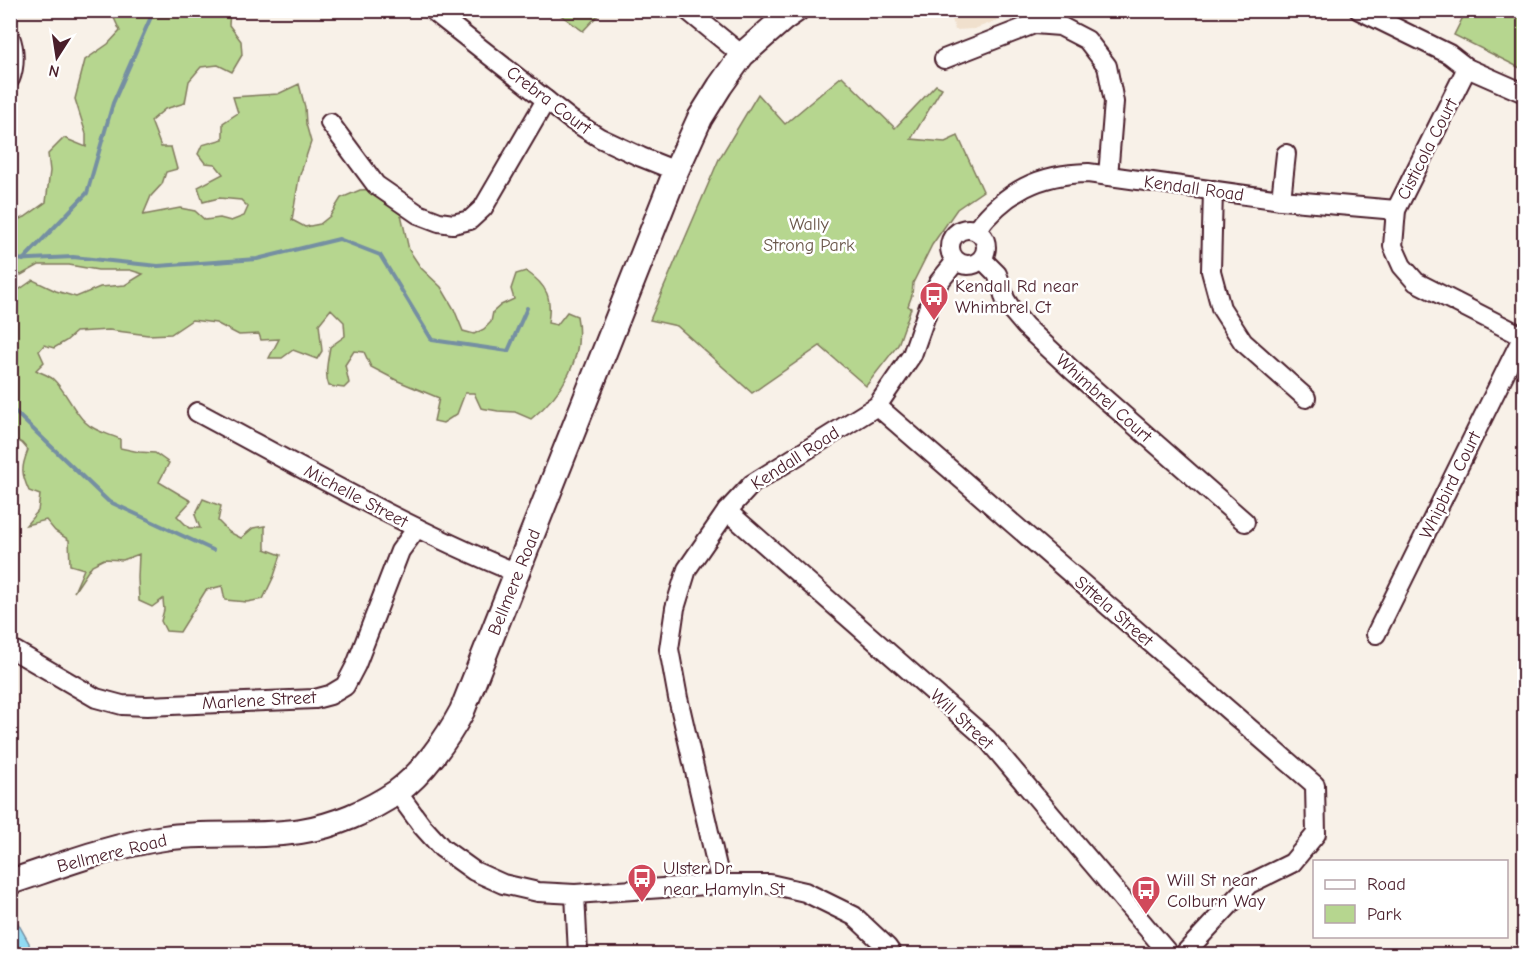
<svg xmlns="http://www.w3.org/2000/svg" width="1535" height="965" viewBox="0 0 1535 965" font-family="'Comic Neue',sans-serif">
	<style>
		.built { fill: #f0e0cd }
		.green { fill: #b6d68f; stroke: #807a5d; stroke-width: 1.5 }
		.water { fill: #91daf2; stroke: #758fa2; stroke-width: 1.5 }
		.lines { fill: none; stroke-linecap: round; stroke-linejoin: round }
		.stream { stroke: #758fa2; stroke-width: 4 }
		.minor-casing { stroke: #4a1f2b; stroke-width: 22 }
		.major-casing { stroke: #4a1f2b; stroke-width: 28 }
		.minor { stroke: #fff; stroke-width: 18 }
		.major { stroke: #fff; stroke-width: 24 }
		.labels { text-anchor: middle; stroke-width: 5; stroke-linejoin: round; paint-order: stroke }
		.street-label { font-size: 18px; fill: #4a1f2b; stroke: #fff }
		.park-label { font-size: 18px; fill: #6a5649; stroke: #fff }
		.poi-label { font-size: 18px; fill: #4a1f2b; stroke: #fff; text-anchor: start }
	</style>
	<rect width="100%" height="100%" fill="#f8f1e8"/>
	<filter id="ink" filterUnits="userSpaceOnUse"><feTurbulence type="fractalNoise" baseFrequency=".0167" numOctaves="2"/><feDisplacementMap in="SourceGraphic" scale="12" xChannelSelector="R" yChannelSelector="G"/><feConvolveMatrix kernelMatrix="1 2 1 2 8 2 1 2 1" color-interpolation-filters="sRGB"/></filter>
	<g filter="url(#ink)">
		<!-- built -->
		<path class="built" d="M950,11V10L1023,11L974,29L955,30Z"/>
		<!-- green -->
		<g class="green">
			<path d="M117,11H230L229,25L241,41L242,55L232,72L218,65L201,67L189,81L185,103L165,109L151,121L161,147H171L177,169L166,172L162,184L151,196L143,215L180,208L195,211L205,220L220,218L231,221L244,216L248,207L241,200L219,198L203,202L198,187L223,174L215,164L205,163L198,154L202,145L223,139V123L238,113L233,97L278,94L299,84L305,107L306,124L311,142L299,178L292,220L305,227L320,224L330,216L341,198L360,190L377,189L389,199L401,214L409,250L421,268L441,287L454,309L463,331L474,334L484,329L491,322L493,312L501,305L514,299L511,289L516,274L526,271C548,286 552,298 548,323L557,325L567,312L577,316C585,358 563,393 531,419L515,412L498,411L481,408L474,393H465L457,414L443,423L434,421L439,398L398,381L371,367L364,352L354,351L345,365L349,383L344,388L329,386C324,374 328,360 330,347L345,336L344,322L331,309L319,324L322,351L317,359L293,350L282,358H269L279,339L261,340L259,334L239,335L216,323L192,320L171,334L148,335L109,330L76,332L66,341L54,348L44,345L39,351L44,362L36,370C41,373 48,375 53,379C66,391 72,409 85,422C94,431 108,434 120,439V448L139,452L155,453L169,463L159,482L191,501L177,516L189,528H200L195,515L203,499L221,506L218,521L229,532L241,538L253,528L265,526V549L281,555L274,576L263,599L247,602L225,600L222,586L206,590L180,632L166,631L161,621L164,610L163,599L152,607L139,601L138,578L139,554L123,560L104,559L92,565L74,592L84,569L70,565L69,540L55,531L46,520L26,525L38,511L40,495L29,491C21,473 21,468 28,450L22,443L11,437L10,289H20L33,280L56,291L76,297L100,287L125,285L143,274L130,270H98L69,265H39L21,275L11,268V222L25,217L46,202L50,171L48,154L64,138L86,147V134L75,99L85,60L108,44L120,31L114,18Z"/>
			<path d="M555,11H597L599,14L583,31Z"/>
			<path d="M1466,11H1524V70L1454,35Z"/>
			<path d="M842,76L895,128L936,85L942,88L911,139L945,142L958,136L983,191L957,209L932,245L913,283L912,295L908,306L911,308L898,345L866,386L820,346L752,393L677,326L650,320L719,159L758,94L785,124Z"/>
		</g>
		<!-- water -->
		<path class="water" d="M10,909L29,943L30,954H11Z"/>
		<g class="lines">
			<!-- stream -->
			<g class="stream">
				<path d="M10,260L73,257L158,266L257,259L339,239L380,255L432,340L508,351L527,308"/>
				<path d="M23,260L87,193L113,103L154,10"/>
				<path d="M10,407L108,501L213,550"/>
			</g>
			<!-- minor casing -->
			<g class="minor-casing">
				<g id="minor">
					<path d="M432,10L570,119L600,138L641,157L676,171"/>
					<path d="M687,10L742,55"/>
					<path d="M1359,10L1449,54L1467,68L1524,93"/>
					<path d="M10,37C15,49 15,67 10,79"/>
					<path d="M944,59L1034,24L1060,26L1087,40L1107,66L1114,102L1108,176"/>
					<path d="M1467,68L1396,210L1393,246L1402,266L1416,282L1524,337"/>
					<path d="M330,123L376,185L418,214L439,222L453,224L470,220L483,208L546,100"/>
					<path d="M1213,190L1211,271L1221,308L1243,342L1306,398"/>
					<path d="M1281,200L1286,154"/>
					<circle cx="968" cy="247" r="18"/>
					<path d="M976,230C1006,191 1039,174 1088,173L1281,200L1396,210"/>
					<path d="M982,259L997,274L1000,282L1005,299L1014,313L1025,326L1072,370L1245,522"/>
					<path d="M877,406L1315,785L1316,834L1292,863L1249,884L1184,954"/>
					<path d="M197,412C302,468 407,528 517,573"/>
					<path d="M727,511L987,739L1169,954"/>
					<path d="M1376,634L1523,336"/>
					<path d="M10,648L96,698L122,705L147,706L315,699L330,695L345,686L356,665L400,551L417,528"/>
					<path d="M397,792L422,826L442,848L474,871L503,884L538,892L575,894L721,884H770L805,892L854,916L887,947L892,954"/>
					<path d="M721,884L678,698L669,649L675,608L687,569L727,511L752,484L877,406L912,355L934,292L939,282L956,261"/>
					<path d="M575,894L578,954"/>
				</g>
			</g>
			<!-- major casing -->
			<g class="major-casing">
				<path id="major" d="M10,882C59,866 113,845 164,838C209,831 255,838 301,831C334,826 369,811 397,792C423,773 447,739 462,711L676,171L700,118L720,86L742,55L783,19L796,10"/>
			</g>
			<!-- minor -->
			<use href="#minor" class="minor"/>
			<!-- major -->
			<use href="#major" class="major"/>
		</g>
	</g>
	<!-- icons -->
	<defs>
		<g id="bus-pin" transform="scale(1.5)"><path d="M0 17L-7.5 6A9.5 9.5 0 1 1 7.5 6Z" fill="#d1495b" stroke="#fff"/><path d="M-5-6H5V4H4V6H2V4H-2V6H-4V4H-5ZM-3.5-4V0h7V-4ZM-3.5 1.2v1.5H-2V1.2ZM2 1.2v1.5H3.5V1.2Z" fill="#fff"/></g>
	</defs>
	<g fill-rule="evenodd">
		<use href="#bus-pin" x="934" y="296"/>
		<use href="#bus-pin" x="642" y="878"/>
		<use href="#bus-pin" x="1146" y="890"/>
	</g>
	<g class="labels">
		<!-- street labels -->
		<g class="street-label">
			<text transform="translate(549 100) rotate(37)" y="6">Crebra Court</text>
			<text transform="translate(1427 149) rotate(-63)" y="6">Cisticola Court</text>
			<text transform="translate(1194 188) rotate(8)" y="6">Kendall Road</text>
			<text transform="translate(1104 398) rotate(42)" y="6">Whimbrel Court</text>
			<text transform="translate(795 458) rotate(-33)" y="6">Kendall Road</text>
			<text transform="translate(1450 485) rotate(-64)" y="6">Whipbird Court</text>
			<text transform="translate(356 496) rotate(28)" y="6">Michelle Street</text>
			<text transform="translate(514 582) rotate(-68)" y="6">Bellmere Road</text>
			<text transform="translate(1114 611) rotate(41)" y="6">Sittela Street</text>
			<text transform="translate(259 700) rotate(-3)" y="6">Marlene Street</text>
			<text transform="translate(962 719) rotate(43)" y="6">Will Street</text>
			<text transform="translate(112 853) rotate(-14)" y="6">Bellmere Road</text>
		</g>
		<!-- park labels -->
		<g class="park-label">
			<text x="809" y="230">Wally<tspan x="809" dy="21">Strong Park</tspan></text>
		</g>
		<!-- poi labels -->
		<g class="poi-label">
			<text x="955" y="292">Kendall Rd near<tspan x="955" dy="21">Whimbrel Ct</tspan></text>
			<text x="663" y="874">Ulster Dr<tspan x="663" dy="21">near Hamyln St</tspan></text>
			<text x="1167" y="886">Will St near<tspan x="1167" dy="21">Colburn Way</tspan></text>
		</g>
	</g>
	<!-- margin -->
	<rect width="1535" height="965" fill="none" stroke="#fff" stroke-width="36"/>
	<rect x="18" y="18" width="1499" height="929" fill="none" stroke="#4a1f2b" stroke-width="2" filter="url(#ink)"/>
	<!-- legend -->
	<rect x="1313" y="860" width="195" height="78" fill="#ffffff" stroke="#b7a5aa" stroke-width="1.5"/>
	<rect x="1325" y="880" width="30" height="9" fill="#ffffff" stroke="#b7a5aa" stroke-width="1.5"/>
	<text x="1367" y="890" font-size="18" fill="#4a1f2b">Road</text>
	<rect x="1325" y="905" width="30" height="18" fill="#b6d68f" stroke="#b7a5aa" stroke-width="1.5"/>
	<text x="1367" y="920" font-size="18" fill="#4a1f2b">Park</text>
	<!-- north arrow -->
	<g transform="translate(57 57) rotate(192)" stroke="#ffffff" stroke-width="4.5" paint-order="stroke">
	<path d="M0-4.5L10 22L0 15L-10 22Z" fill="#4a1f2b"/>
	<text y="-9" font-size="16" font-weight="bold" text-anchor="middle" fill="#4a1f2b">N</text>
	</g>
</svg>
